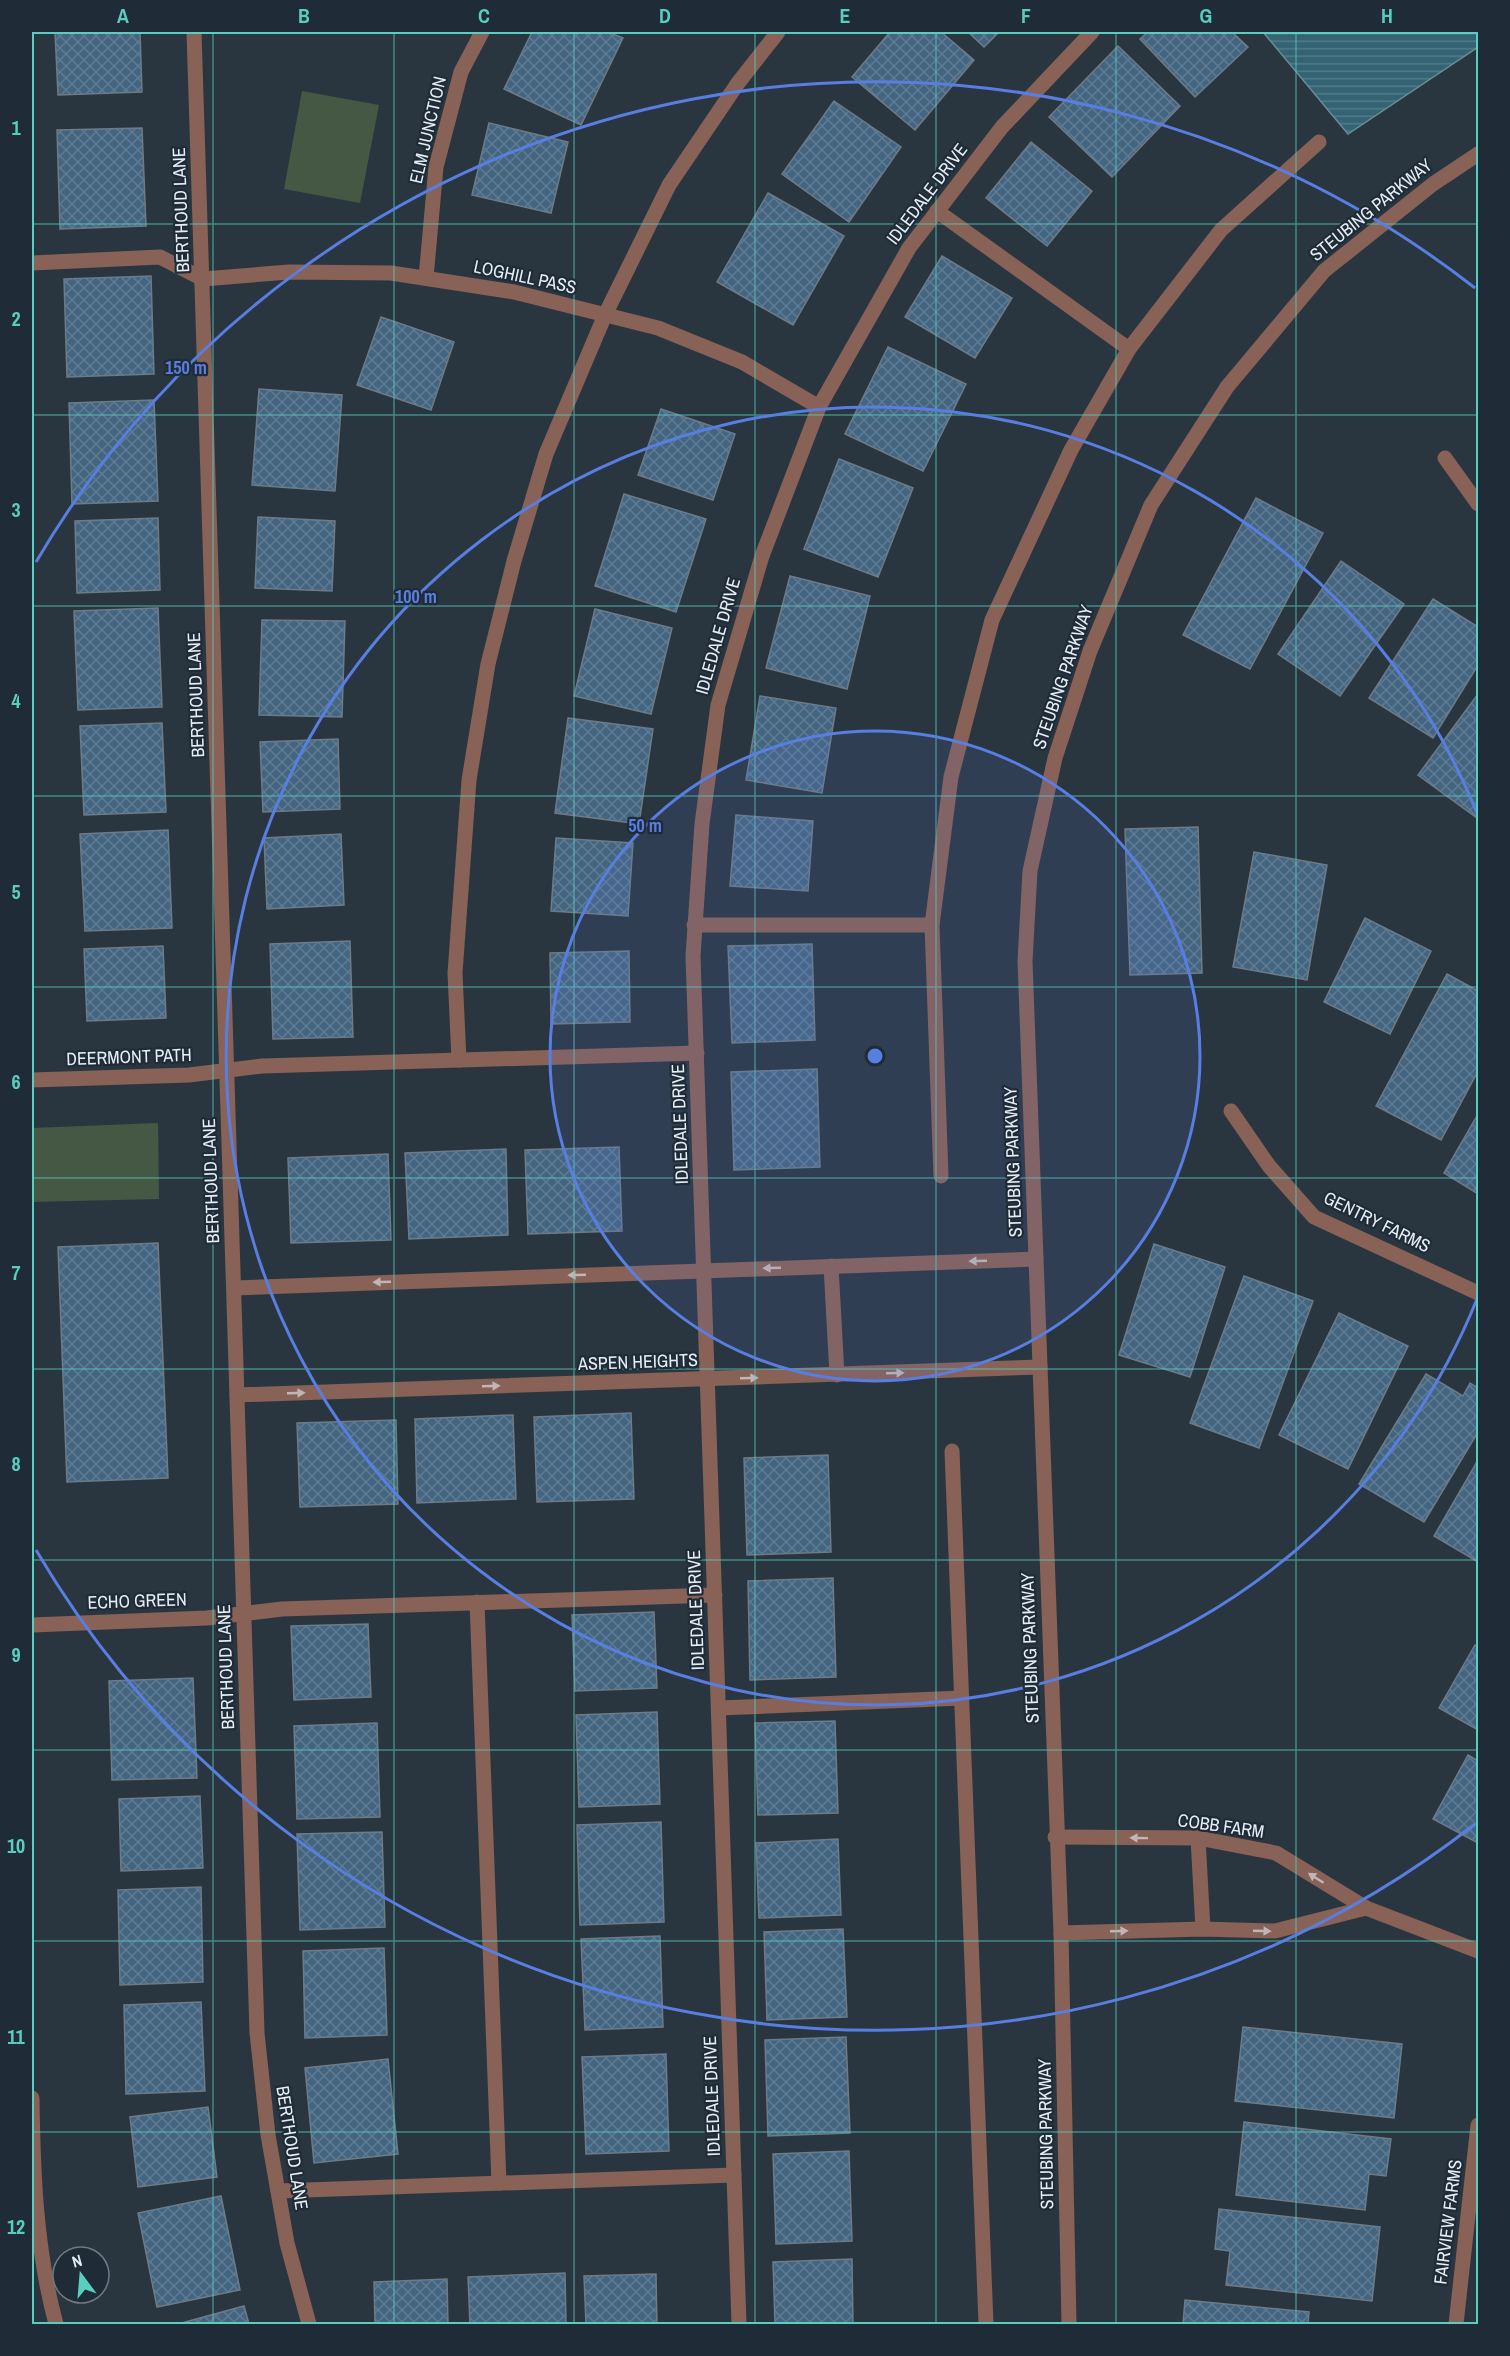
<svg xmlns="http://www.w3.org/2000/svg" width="1510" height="2356" viewBox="0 0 1510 2356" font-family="'Archivo Narrow',sans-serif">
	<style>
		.grass { fill: #445844 }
		.water { fill: url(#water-rules); stroke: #698d9a; stroke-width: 1.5 }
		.building { fill: url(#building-cross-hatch); stroke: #6c7b87; stroke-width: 1.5 }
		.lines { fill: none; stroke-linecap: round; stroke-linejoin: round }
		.minor { stroke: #886157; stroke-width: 15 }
		.oneway { fill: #c0b6b6 }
		.grid { fill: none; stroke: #59cebe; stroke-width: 1.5; stroke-opacity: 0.55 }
		.ring { fill: none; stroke: #597ee1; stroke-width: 3 }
		.labels { text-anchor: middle; stroke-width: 4.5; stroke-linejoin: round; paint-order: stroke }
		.street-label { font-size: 18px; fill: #e6eef5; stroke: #1f2b36 }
		.centre { fill: #597ee1; stroke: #1f2b36; stroke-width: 3 }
		.ring-label { font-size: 18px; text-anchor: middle; font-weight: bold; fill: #597ee1; stroke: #1f2b36; stroke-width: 4.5; stroke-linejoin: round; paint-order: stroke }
		.neatline { fill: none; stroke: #59cebe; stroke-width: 2 }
		.grid-label { font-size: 20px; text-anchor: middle; font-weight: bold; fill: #59cebe }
	</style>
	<defs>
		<pattern id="water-rules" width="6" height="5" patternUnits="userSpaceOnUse" patternTransform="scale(1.5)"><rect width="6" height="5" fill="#346473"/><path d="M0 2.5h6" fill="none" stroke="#517a88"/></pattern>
		<pattern id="building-cross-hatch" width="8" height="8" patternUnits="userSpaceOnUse" patternTransform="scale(1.5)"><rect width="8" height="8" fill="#446580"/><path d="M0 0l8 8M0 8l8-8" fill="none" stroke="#5f7b93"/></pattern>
	</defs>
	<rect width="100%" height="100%" fill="#293640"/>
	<!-- grass -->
	<g class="grass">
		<path d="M302,91L379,105L360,203L284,189Z"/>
		<path d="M158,1123L159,1199L32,1202V1128Z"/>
	</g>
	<!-- water -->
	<path class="water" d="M1263,32H1478V47L1348,134Z"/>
	<!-- building -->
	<g class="building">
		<path d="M55,32H140L142,92L58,95Z"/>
		<path d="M532,32H608L623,38L581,125L504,89Z"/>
		<path d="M890,32H941L974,60L915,130L852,77Z"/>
		<path d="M968,32H999L984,47Z"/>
		<path d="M1148,32H1232L1248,47L1195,97L1140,39Z"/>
		<path d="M1118,46L1180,106L1112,177L1049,117Z"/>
		<path d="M834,101L901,147L849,222L782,174Z"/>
		<path d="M489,123L568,142L551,213L472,195Z"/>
		<path d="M142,128L146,226L60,229L57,130Z"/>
		<path d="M1031,142L1092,191L1047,246L986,198Z"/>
		<path d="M768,193L844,236L793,325L717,282Z"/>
		<path d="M942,256L1012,298L975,358L905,317Z"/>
		<path d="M151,276L154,374L67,377L64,279Z"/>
		<path d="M381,317L454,342L431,410L357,385Z"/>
		<path d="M888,347L966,384L923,471L845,434Z"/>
		<path d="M259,389L342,395L335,491L252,485Z"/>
		<path d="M154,400L158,501L72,504L69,403Z"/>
		<path d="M661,409L735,434L713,500L638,475Z"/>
		<path d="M839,459L913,488L878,577L804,549Z"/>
		<path d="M624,494L706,519L676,612L595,586Z"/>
		<path d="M1256,498L1323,533L1250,669L1183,635Z"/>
		<path d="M258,517L335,521L332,591L255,588Z"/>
		<path d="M158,518L160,590L77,593L75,521Z"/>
		<path d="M1341,561L1404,604L1340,696L1278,654Z"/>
		<path d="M790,576L870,596L847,689L766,668Z"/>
		<path d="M1433,599L1478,627V665L1433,738L1369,698Z"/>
		<path d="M158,608L162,707L78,710L74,611Z"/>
		<path d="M595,609L672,628L651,714L574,696Z"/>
		<path d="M262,620L345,621L342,717L259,715Z"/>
		<path d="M1478,694V817L1477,818L1418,775Z"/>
		<path d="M760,696L836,708L822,793L746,780Z"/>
		<path d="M568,718L653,729L639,824L555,813Z"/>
		<path d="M162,723L166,812L84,815L80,726Z"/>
		<path d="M338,739L340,809L263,812L260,742Z"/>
		<path d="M736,815L813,821L808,891L730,886Z"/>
		<path d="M1198,827L1202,973L1130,975L1125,829Z"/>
		<path d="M168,830L172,928L85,931L80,834Z"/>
		<path d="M341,834L344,905L267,909L264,838Z"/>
		<path d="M556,838L633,843L628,916L551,911Z"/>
		<path d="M1254,852L1327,865L1307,980L1233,967Z"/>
		<path d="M1365,918L1431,951L1390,1034L1324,1002Z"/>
		<path d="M350,941L353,1037L273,1039L270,944Z"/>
		<path d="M812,944L815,1040L732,1043L728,946Z"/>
		<path d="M163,946L166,1018L87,1021L84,949Z"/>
		<path d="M629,951L630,1022L551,1024L550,953Z"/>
		<path d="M1447,974L1478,991V1071L1441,1140L1376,1106Z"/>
		<path d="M817,1069L820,1167L734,1170L731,1072Z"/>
		<path d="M1478,1114V1194L1444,1173Z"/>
		<path d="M619,1147L622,1231L528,1234L525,1150Z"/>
		<path d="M506,1149L508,1235L409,1239L405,1153Z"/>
		<path d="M388,1154L391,1240L291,1243L288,1158Z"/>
		<path d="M158,1243L168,1478L67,1482L58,1247Z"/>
		<path d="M1154,1244L1225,1267L1190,1377L1119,1355Z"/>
		<path d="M1244,1276L1313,1301L1259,1448L1190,1423Z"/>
		<path d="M1339,1313L1408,1346L1348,1469L1279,1435Z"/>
		<path d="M1426,1374L1463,1396L1470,1383L1478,1388V1432L1424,1522L1359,1484Z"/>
		<path d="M631,1413L634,1499L537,1502L534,1417Z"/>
		<path d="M513,1415L516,1499L417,1503L415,1419Z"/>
		<path d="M396,1420L398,1504L300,1507L297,1423Z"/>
		<path d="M828,1455L831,1552L747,1555L744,1458Z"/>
		<path d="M1478,1460V1562L1434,1536Z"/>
		<path d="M833,1578L836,1677L750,1680L748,1581Z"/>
		<path d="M654,1612L657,1688L575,1691L572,1615Z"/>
		<path d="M368,1624L371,1697L294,1700L291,1626Z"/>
		<path d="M1475,1645L1478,1647V1730L1439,1708Z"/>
		<path d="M193,1678L197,1778L112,1780L109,1681Z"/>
		<path d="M657,1712L660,1804L579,1807L576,1715Z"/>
		<path d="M835,1721L838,1813L758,1815L755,1723Z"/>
		<path d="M377,1723L380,1817L297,1819L294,1726Z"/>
		<path d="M1468,1755L1478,1761V1843L1433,1819Z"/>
		<path d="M200,1796L203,1868L121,1871L119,1799Z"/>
		<path d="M661,1822L664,1922L580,1925L577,1825Z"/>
		<path d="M382,1832L385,1927L300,1930L297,1834Z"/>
		<path d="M838,1839L841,1915L759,1918L756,1843Z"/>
		<path d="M201,1887L203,1982L120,1985L118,1890Z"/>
		<path d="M843,1929L847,2017L767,2020L764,1932Z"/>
		<path d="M660,1936L663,2027L585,2030L581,1939Z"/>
		<path d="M384,1948L387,2035L305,2038L303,1951Z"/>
		<path d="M201,2002L205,2091L126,2094L124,2005Z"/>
		<path d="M1243,2027L1402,2044L1394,2118L1235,2101Z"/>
		<path d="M846,2037L850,2133L768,2136L765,2040Z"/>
		<path d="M666,2054L669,2151L586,2154L582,2057Z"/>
		<path d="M388,2059L398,2154L314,2163L305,2068Z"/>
		<path d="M208,2107L217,2177L138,2187L130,2117Z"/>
		<path d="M1244,2122L1391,2139L1386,2176L1369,2174L1365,2210L1236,2195Z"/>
		<path d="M849,2151L852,2241L776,2244L773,2154Z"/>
		<path d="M221,2196L240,2290L157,2307L138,2213Z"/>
		<path d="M1219,2209L1380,2227L1372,2301L1226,2285L1230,2251L1215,2249Z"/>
		<path d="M852,2259L853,2324H775L773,2262Z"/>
		<path d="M565,2273L566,2324H470L468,2277Z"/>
		<path d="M656,2274L657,2324H586L584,2276Z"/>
		<path d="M447,2279L448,2324H375L374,2282Z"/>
		<path d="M1185,2300L1309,2312L1308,2324H1183Z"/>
		<path d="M244,2306L249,2324H178Z"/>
	</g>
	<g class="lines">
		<!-- minor -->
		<g class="minor">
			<path d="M194,32L257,2033L268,2135L287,2243L309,2324"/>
			<path d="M937,211L1129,349"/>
			<path d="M32,263L160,257L203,279L289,272L391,273L514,292L658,328L742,362L819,407"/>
			<path d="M426,278L436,167L461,72L482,32"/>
			<path d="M1445,458L1478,504"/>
			<path d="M694,925H932"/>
			<path d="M459,1060L455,973L469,780L488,664L514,561L546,454L605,315L669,185L738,83L778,32"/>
			<path d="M32,1080L189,1075L262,1066L697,1053"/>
			<path d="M1231,1111L1269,1166L1314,1217L1478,1293"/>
			<path d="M941,1176L932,925L951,777L992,620L1071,450L1129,349L1221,230L1319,142"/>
			<path d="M831,1266L837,1375"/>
			<path d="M234,1288L1036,1259"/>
			<path d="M237,1395L1040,1367"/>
			<path d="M952,1451L986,2324"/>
			<path d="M477,1602L499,2183"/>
			<path d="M32,1625L207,1618L282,1609L715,1595"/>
			<path d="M719,1708L962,1698"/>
			<path d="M1055,1837L1198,1838L1276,1853L1366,1908L1478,1951"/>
			<path d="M1198,1838L1203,1929"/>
			<path d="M1061,1933L1203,1929L1275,1931L1366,1908"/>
			<path d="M32,2098C33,2175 36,2250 56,2324"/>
			<path d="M278,2191L734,2175"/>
			<path d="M739,2324L693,956L702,824L718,705L762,556L819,407L909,248L1002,127L1092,32"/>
			<path d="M1069,2324L1061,1933L1025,961L1030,871L1055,758L1090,651L1151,505L1227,387L1324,271L1433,184L1478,154"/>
			<path d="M1456,2324L1478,2125"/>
		</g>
	</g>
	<!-- one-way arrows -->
	<defs><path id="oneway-solid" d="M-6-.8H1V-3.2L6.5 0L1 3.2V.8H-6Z" transform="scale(1.5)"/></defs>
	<g class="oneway">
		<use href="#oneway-solid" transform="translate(978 1261) rotate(178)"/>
		<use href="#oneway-solid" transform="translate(772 1268) rotate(178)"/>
		<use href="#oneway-solid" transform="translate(577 1275) rotate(178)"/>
		<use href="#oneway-solid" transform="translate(382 1282) rotate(178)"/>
		<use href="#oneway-solid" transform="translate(895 1373) rotate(-2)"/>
		<use href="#oneway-solid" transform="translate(749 1378) rotate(-2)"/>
		<use href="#oneway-solid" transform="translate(491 1386) rotate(-2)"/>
		<use href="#oneway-solid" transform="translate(296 1393) rotate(-2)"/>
		<use href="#oneway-solid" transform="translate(1139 1838) rotate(-179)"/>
		<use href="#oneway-solid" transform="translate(1316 1878) rotate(-148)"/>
		<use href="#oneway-solid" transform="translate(1119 1931) rotate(-2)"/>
		<use href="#oneway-solid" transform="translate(1262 1931) rotate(2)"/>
	</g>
	<!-- grid -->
	<path class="grid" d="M213,32V2324M394,32V2324M574,32V2324M755,32V2324M936,32V2324M1116,32V2324M1296,32V2324M32,224H1478M32,415H1478M32,606H1478M32,796H1478M32,987H1478M32,1178H1478M32,1369H1478M32,1560H1478M32,1750H1478M32,1941H1478M32,2132H1478"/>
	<!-- distance rings -->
	<circle cx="875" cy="1056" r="325" fill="#597ee1" fill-opacity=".12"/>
	<g class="ring">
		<circle cx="875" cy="1056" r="325"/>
		<path d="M1477 1299A649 649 0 1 1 1477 813"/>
		<path d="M1475 1824A974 974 0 0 1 36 1550M36 562A974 974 0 0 1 1475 288"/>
	</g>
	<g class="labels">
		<!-- street labels -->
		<g class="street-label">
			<text transform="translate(428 130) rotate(-77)" y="6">ELM JUNCTION</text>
			<text transform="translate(927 194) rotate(-53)" y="6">IDLEDALE DRIVE</text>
			<text transform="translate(181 210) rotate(-92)" y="6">BERTHOUD LANE</text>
			<text transform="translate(1371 210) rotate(-39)" y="6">STEUBING PARKWAY</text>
			<text transform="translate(525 277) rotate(12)" y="6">LOGHILL PASS</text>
			<text transform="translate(718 636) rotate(-74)" y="6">IDLEDALE DRIVE</text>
			<text transform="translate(1063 677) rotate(-71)" y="6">STEUBING PARKWAY</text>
			<text transform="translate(196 695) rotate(-92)" y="6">BERTHOUD LANE</text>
			<text transform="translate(129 1057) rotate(-2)" y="6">DEERMONT PATH</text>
			<text transform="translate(680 1124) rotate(-92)" y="6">IDLEDALE DRIVE</text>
			<text transform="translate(1013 1162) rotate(-92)" y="6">STEUBING PARKWAY</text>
			<text transform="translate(211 1181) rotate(-92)" y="6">BERTHOUD LANE</text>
			<text transform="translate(1377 1222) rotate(26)" y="6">GENTRY FARMS</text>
			<text transform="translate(638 1362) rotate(-2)" y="6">ASPEN HEIGHTS</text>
			<text transform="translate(137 1601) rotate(-2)" y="6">ECHO GREEN</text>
			<text transform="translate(696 1610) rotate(-92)" y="6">IDLEDALE DRIVE</text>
			<text transform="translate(1030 1648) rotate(-92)" y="6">STEUBING PARKWAY</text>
			<text transform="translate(226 1667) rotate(-92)" y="6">BERTHOUD LANE</text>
			<text transform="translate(1221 1826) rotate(8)" y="6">COBB FARM</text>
			<text transform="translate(712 2096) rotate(-92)" y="6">IDLEDALE DRIVE</text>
			<text transform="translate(1046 2134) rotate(-91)" y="6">STEUBING PARKWAY</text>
			<text transform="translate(292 2148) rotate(81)" y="6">BERTHOUD LANE</text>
			<text transform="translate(1448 2222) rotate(-83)" y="6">FAIRVIEW FARMS</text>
		</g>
	</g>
	<circle cx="875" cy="1056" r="9" class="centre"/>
	<g class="ring-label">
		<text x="186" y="374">150 m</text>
		<text x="416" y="603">100 m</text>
		<text x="645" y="832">50 m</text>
	</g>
	<!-- border -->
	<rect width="1510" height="2356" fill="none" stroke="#1f2b36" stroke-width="66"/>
	<!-- north arrow -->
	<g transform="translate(81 2275) rotate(344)"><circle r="28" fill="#1f2b36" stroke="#6f7982" stroke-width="1.5"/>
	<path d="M0-4.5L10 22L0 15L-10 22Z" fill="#59cebe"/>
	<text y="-9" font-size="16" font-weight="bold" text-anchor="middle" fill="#e6eef5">N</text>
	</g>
	<rect x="33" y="33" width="1444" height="2290" class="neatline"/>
	<g class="grid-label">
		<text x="123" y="23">A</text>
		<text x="304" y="23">B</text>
		<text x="484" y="23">C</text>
		<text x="665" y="23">D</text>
		<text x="845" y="23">E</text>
		<text x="1026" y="23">F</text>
		<text x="1206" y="23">G</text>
		<text x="1387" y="23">H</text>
		<text x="16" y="135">1</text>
		<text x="16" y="326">2</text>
		<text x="16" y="517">3</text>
		<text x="16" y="708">4</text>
		<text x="16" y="899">5</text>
		<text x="16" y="1089">6</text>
		<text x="16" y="1280">7</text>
		<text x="16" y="1471">8</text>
		<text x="16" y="1662">9</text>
		<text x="16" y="1853">10</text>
		<text x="16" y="2044">11</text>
		<text x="16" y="2234">12</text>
	</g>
</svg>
